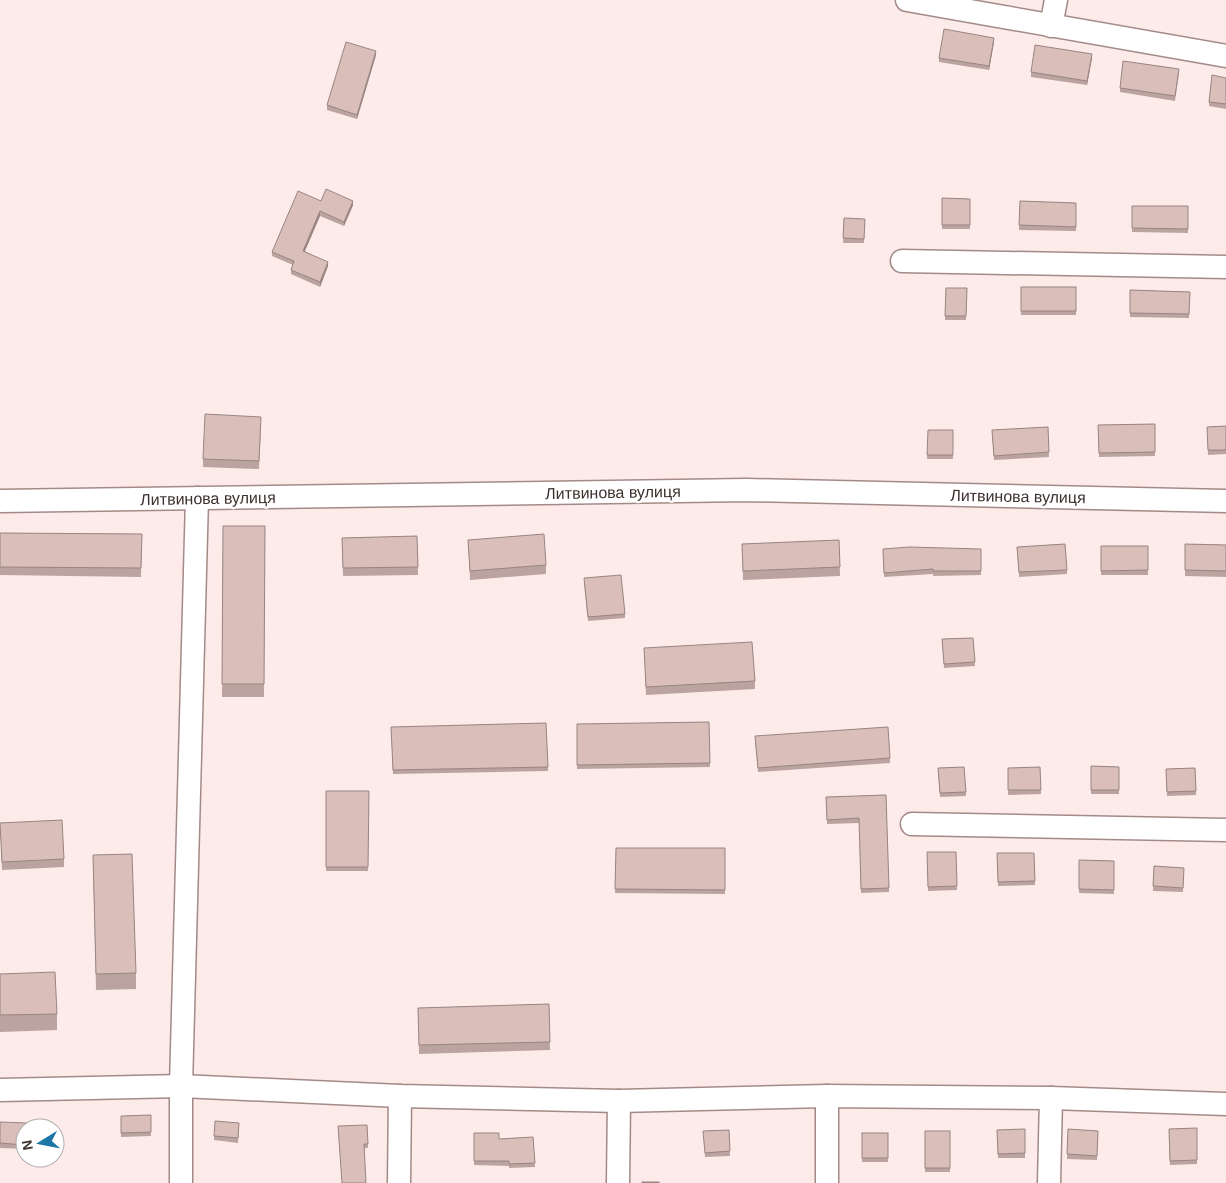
<svg xmlns="http://www.w3.org/2000/svg" width="1226" height="1183" viewBox="0 0 1226 1183" font-family="Arial,sans-serif">
	<style>
		.lines { fill: none; stroke-linecap: round; stroke-linejoin: round }
		.street-casing { stroke: #a48a86; stroke-width: 25 }
		.street { stroke: #fff; stroke-width: 22 }
		.wall { fill: #bba39f }
		.shaded-wall { fill: #988582 }
		.building { fill: #d9beb9; stroke: #988582 }
		.labels { text-anchor: middle; stroke-width: 5; stroke-linejoin: round; paint-order: stroke }
		.street-label { font-size: 16px; fill: #3c312f; stroke: #fff }
	</style>
	<rect width="100%" height="100%" fill="#fdebe9"/>
	<g class="lines">
		<!-- street casing -->
		<g class="street-casing">
			<g id="street">
				<path d="M907,0L1226,56"/>
				<path d="M1051,26L1056,0"/>
				<path d="M902,261L1226,267"/>
				<path d="M0,501L747,490L1226,501"/>
				<path d="M912,824L1226,830"/>
				<path d="M0,1090L181,1086L400,1096L619,1101L827,1096L1051,1098L1226,1104"/>
				<path d="M181,1183V1086L197,498"/>
				<path d="M399,1183L400,1096"/>
				<path d="M618,1183L619,1101"/>
				<path d="M827,1183V1096"/>
				<path d="M1049,1183L1051,1098"/>
			</g>
		</g>
		<!-- street -->
		<use href="#street" class="street"/>
	</g>
	<!-- wall -->
	<g class="wall">
		<path d="M994,42L989,70L939,62V58Z"/>
		<path d="M376,55L357,119L327,110V105Z"/>
		<path d="M1092,58L1087,85L1031,77V72Z"/>
		<path d="M1179,73L1175,101L1120,92V88Z"/>
		<path d="M1226,78V109L1209,106V102Z"/>
		<path d="M942,198L970,199V229H942Z"/>
		<path d="M321,201L353,205L344,226L320,216L305,251L328,266L320,287L291,274V270L293,265L272,256V252Z"/>
		<path d="M1020,201L1076,203V231L1019,230Z"/>
		<path d="M1132,206H1188V233L1132,232Z"/>
		<path d="M844,218L865,219L864,243H843Z"/>
		<rect x="1021" y="287" width="55" height="28"/>
		<path d="M946,288H967L966,320H945Z"/>
		<path d="M1130,290L1190,292L1189,318L1130,317Z"/>
		<path d="M1155,424V456L1099,457L1098,425Z"/>
		<path d="M261,425L259,469L203,467V459Z"/>
		<path d="M1226,426V454L1208,455L1207,427Z"/>
		<path d="M1048,427L1049,457L994,460L992,434Z"/>
		<path d="M928,430H953V459H927Z"/>
		<path d="M223,526H265L264,697H222Z"/>
		<path d="M0,533L142,534L141,577L0,575Z"/>
		<path d="M417,536L418,575L343,576L342,538Z"/>
		<path d="M468,540L546,565V574L470,580Z"/>
		<path d="M839,540L840,576L743,580L742,544Z"/>
		<path d="M1185,544L1226,545V577L1185,576Z"/>
		<rect x="1101" y="546" width="47" height="29"/>
		<path d="M1017,547L1067,570V574L1019,577Z"/>
		<path d="M883,549H981V575L933,576V574L884,577Z"/>
		<path d="M584,582L625,614V618L588,621Z"/>
		<path d="M973,638L975,666L944,668L942,639Z"/>
		<path d="M644,648L755,681V689L646,695Z"/>
		<path d="M709,722L710,767L577,769V724Z"/>
		<path d="M546,723L548,771L393,774L391,727Z"/>
		<path d="M755,741L890,758V763L758,772Z"/>
		<path d="M1091,766L1119,767V794H1091Z"/>
		<path d="M964,767L966,796L940,797L938,768Z"/>
		<path d="M1040,767L1041,794L1008,795V768Z"/>
		<path d="M1195,768L1196,795L1167,796L1166,769Z"/>
		<path d="M326,791H369L368,871H326Z"/>
		<path d="M886,795L889,892L861,893L859,823L827,824L826,797Z"/>
		<path d="M0,823L64,859V867L2,870Z"/>
		<path d="M616,848H725V894L615,893Z"/>
		<path d="M927,852H956L957,890L928,891Z"/>
		<path d="M997,853H1034L1035,885L998,886Z"/>
		<path d="M93,855L136,973V989L96,990Z"/>
		<path d="M1079,860L1114,861V894L1079,893Z"/>
		<path d="M1154,866L1184,868L1183,892L1153,891Z"/>
		<path d="M0,974L57,1014V1030L0,1032Z"/>
		<path d="M549,1004L550,1050L419,1054L418,1008Z"/>
		<path d="M151,1115V1136L121,1137V1116Z"/>
		<path d="M0,1122L25,1128V1149L0,1148Z"/>
		<path d="M367,1125L368,1148H364L341,1183Z"/>
		<path d="M239,1127L238,1143L214,1140V1136Z"/>
		<path d="M1197,1128V1164L1170,1165L1169,1129Z"/>
		<path d="M1025,1129V1158H998L997,1130Z"/>
		<path d="M1068,1129L1098,1131L1097,1160L1067,1159Z"/>
		<path d="M729,1130L730,1156L705,1157L703,1131Z"/>
		<rect x="925" y="1131" width="25" height="41"/>
		<path d="M474,1133L499,1139L533,1137L535,1167L509,1168V1166L474,1165Z"/>
		<rect x="862" y="1133" width="26" height="29"/>
	</g>
	<!-- shaded-wall -->
	<g class="shaded-wall">
		<path d="M994,38V42L989,70V66Z"/>
		<path d="M376,51V55L357,119V115Z"/>
		<path d="M1092,54V58L1087,85V81Z"/>
		<path d="M353,201V205L344,226V222Z"/>
		<path d="M320,211V216L303,255V251Z"/>
		<path d="M328,262V266L320,287V282Z"/>
	</g>
	<!-- building -->
	<g class="building">
		<path d="M944,29L994,38L989,66L939,58Z"/>
		<path d="M346,42L376,51L357,115L327,105Z"/>
		<path d="M1035,45L1092,54L1087,81L1031,72Z"/>
		<path d="M1123,61L1179,69L1175,96L1120,88Z"/>
		<path d="M1212,75L1226,78V104L1209,102Z"/>
		<path d="M326,189L353,201L344,222L320,211L303,251L328,262L320,282L291,270L294,261L272,252L298,191L321,201Z"/>
		<path d="M942,198L970,199V225H942Z"/>
		<path d="M1020,201L1076,203V227L1019,225Z"/>
		<path d="M1132,206H1188V229L1132,228Z"/>
		<path d="M844,218L865,219L864,239L843,238Z"/>
		<rect x="1021" y="287" width="55" height="24"/>
		<path d="M946,288H967L966,316H945Z"/>
		<path d="M1130,290L1190,292L1189,314L1130,313Z"/>
		<path d="M205,414L261,417L259,461L203,459Z"/>
		<path d="M1155,424V452L1099,453L1098,425Z"/>
		<path d="M1226,426V450H1208L1207,427Z"/>
		<path d="M1048,427L1049,452L994,456L992,430Z"/>
		<path d="M928,430H953V455H927Z"/>
		<path d="M223,526H265L264,684H222Z"/>
		<path d="M0,533L142,534L141,568L0,567Z"/>
		<path d="M544,534L546,565L470,571L468,540Z"/>
		<path d="M417,536L418,567L343,568L342,538Z"/>
		<path d="M839,540L840,567L743,571L742,544Z"/>
		<path d="M1065,544L1067,570L1019,572L1017,547Z"/>
		<path d="M1185,544L1226,545V571L1185,570Z"/>
		<path d="M1101,546H1148V570L1101,571Z"/>
		<path d="M909,547L981,549V571H933V569L884,573L883,549Z"/>
		<path d="M621,575L625,614L588,617L584,578Z"/>
		<path d="M973,638L975,662L944,664L942,639Z"/>
		<path d="M752,642L755,681L646,687L644,648Z"/>
		<path d="M709,722L710,763L577,765V724Z"/>
		<path d="M546,723L548,767L393,770L391,727Z"/>
		<path d="M888,727L890,758L758,768L755,736Z"/>
		<path d="M1091,766L1119,767V790H1091Z"/>
		<path d="M964,767L966,792L940,793L938,768Z"/>
		<path d="M1040,767L1041,790H1008V768Z"/>
		<path d="M1195,768L1196,791L1167,792L1166,769Z"/>
		<path d="M326,791H369L368,867H326Z"/>
		<path d="M886,795L889,888L861,889L859,818L827,820L826,797Z"/>
		<path d="M62,820L64,859L2,862L0,823Z"/>
		<path d="M616,848H725V890L615,889Z"/>
		<path d="M927,852H956L957,886L928,887Z"/>
		<path d="M997,853H1034L1035,881L998,882Z"/>
		<path d="M132,854L136,973L96,974L93,855Z"/>
		<path d="M1079,860L1114,861V890L1079,889Z"/>
		<path d="M1154,866L1184,868L1183,888L1153,886Z"/>
		<path d="M55,972L57,1014L0,1015V974Z"/>
		<path d="M549,1004L550,1042L419,1045L418,1008Z"/>
		<path d="M151,1115V1132L121,1133V1116Z"/>
		<path d="M215,1121L239,1123L238,1138L214,1136Z"/>
		<path d="M0,1122L27,1123L26,1128H25V1145L0,1143Z"/>
		<path d="M367,1125L368,1144H364L366,1183H342L338,1126Z"/>
		<path d="M1197,1128V1160L1170,1161L1169,1129Z"/>
		<path d="M1025,1129V1153L998,1154L997,1130Z"/>
		<path d="M1068,1129L1098,1131L1097,1156L1067,1154Z"/>
		<path d="M729,1130L730,1151L705,1153L703,1131Z"/>
		<rect x="925" y="1131" width="25" height="37"/>
		<path d="M474,1133H499V1139L533,1137L535,1163L509,1164V1161H474Z"/>
		<rect x="862" y="1133" width="26" height="25"/>
		<rect x="642" y="1182" width="17" height="1"/>
	</g>
	<g class="labels">
		<!-- street labels -->
		<g class="street-label">
			<text transform="translate(613 492) rotate(-1)" y="6">Литвинова вулиця</text>
			<text transform="translate(1018 496) rotate(1)" y="6">Литвинова вулиця</text>
			<text transform="translate(208 498) rotate(-1)" y="6">Литвинова вулиця</text>
		</g>
	</g>
	<!-- north arrow -->
	<g transform="translate(40 1143) rotate(260)"><circle r="24" fill="#ffffff" stroke="#b1adac"/>
	<path d="M0-4L9 19L0 12L-9 19Z" fill="#1d76a5"/>
	<text y="-8" font-size="14" font-weight="bold" text-anchor="middle" fill="#3c312f">N</text>
	</g>
</svg>
